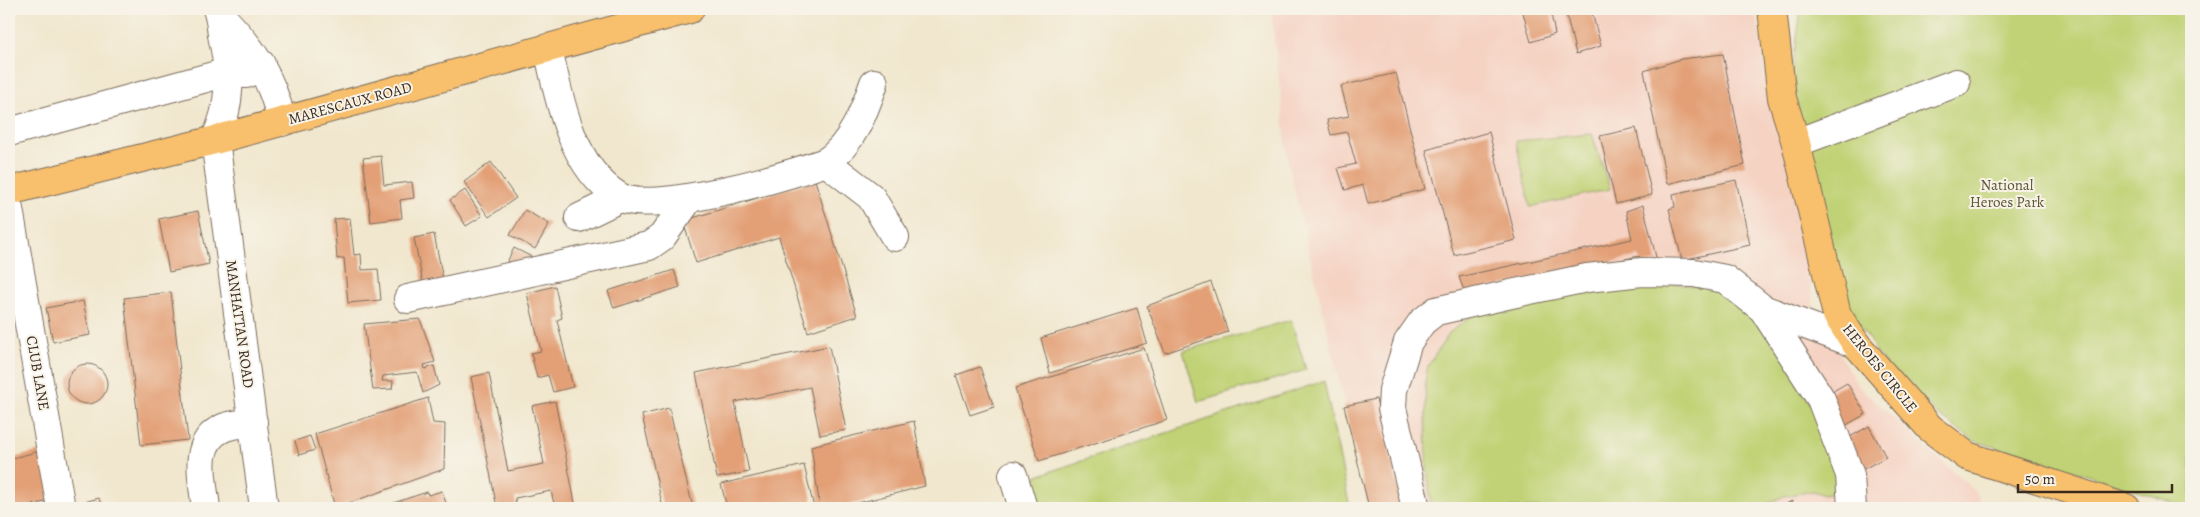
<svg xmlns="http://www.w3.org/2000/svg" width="2200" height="517" viewBox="0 0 2200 517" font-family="Alegreya,serif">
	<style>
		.built { fill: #f5d2c2 }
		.green { fill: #c0d274; stroke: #7e7e49 }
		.building { fill: #e3a077 }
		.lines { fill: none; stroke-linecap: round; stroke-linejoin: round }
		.minor-casing { stroke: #7b6c5c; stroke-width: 30 }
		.major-casing { stroke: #7b6c5c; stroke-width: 30 }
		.minor { stroke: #fff; stroke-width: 28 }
		.major { stroke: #f8bf6c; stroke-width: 28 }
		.labels { text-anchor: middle; stroke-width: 4; stroke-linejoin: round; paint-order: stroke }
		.street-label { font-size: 15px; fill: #3b2a1e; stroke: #f7f3e8 }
		.park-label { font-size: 15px; fill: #5c5434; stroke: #f7f3e8 }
	</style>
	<rect width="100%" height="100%" fill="#f7f3e8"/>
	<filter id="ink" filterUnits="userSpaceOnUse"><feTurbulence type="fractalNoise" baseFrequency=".02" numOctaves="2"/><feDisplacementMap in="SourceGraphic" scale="10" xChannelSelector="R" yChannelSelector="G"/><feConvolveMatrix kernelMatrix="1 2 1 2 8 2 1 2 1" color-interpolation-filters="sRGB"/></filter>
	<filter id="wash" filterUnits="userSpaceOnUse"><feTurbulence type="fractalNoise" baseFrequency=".0096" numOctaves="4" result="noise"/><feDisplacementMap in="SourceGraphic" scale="20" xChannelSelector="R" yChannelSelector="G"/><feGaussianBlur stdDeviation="1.12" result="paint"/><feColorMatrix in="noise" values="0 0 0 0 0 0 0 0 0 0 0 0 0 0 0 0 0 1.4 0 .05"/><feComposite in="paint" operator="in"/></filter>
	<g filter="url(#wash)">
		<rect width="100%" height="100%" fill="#f1e7ce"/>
		<!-- built -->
		<path class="built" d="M1271,9H1754L1799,205L1814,309L1858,386L1975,491L1982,508H1369L1288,162Z"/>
		<!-- green -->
		<g class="green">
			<path d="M1801,9H2191V508L2020,454L1974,441L1937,414L1884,363L1844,301L1790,84Z"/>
			<path d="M1592,134L1610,189L1530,207L1516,141Z"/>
			<path d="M1636,279L1710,288L1744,300L1772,329L1838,458V492L1824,495L1814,491L1784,496L1758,508H1431L1427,466L1425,381L1428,366L1449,333L1474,314Z"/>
			<path d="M1291,320L1306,370L1198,402L1183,351Z"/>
			<path d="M1324,381L1350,508H1028L1021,481Z"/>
		</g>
		<g id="blocks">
			<!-- building -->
			<g class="building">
				<path d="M1522,9H1550L1555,34L1531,42Z"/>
				<path d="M1565,9H1591L1601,46L1576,54Z"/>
				<path d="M1723,54L1745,165L1667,184L1644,71L1681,59Z"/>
				<path d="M1396,73L1425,189L1368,204L1363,185L1345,190L1338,168L1356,164L1347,132L1331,135L1327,120L1349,116L1341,86Z"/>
				<path d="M1636,128L1652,195L1616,204L1600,136Z"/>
				<path d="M1489,132L1516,240L1454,255L1426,150Z"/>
				<path d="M381,156L384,185L412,182L414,198L400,200L402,218L371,222L363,158Z"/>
				<path d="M491,162L516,198L489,217L464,182Z"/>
				<path d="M815,180L857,316L808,332L779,237L696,263L683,221Z"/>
				<path d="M1736,180L1750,245L1682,260L1669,209L1675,207L1673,194Z"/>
				<path d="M465,190L482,216L466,226L450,200Z"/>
				<path d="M1643,205L1657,261L1642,264L1639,256L1465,293L1459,277L1632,239L1626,211Z"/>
				<path d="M525,210L549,224L535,249L510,235Z"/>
				<path d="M198,211L209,264L169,272L159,219Z"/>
				<path d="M350,218L354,255L361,254L362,270L378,269L381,300L348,303L344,258L337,259L334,219Z"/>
				<path d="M434,234L445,289L425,293L414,238Z"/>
				<path d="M514,248L532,257L524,272L507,262Z"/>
				<path d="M674,270L680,287L614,308L608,291Z"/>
				<path d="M1211,282L1228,332L1165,353L1147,306Z"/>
				<path d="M555,286L562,318L557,320L573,387L553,392L548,375L537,378L531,353L541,351L527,293Z"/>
				<path d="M171,292L188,440L141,445L124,298Z"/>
				<path d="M83,301L90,335L53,342L46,308Z"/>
				<path d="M1137,308L1147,343L1050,373L1041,338Z"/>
				<path d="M420,319L435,362L424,365L425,369L434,366L439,385L423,393L417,372L383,376L382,381H393L392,389L373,390L364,324Z"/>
				<path d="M829,346L846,430L820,435L810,387L735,402L749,472L717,478L696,373Z"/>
				<path d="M1144,348L1167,420L1039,461L1015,388Z"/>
				<circle cx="87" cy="384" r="20"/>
				<path d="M980,367L994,407L970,415L956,375Z"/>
				<path d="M489,373L508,471L544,464L532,406L555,401L576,508H555L551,491L515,498L516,506L497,508L471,377Z"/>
				<path d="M1847,383L1866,414L1841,428L1823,397Z"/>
				<path d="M428,398L433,423L445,424L444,469L335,508L315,434Z"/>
				<path d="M1376,399L1403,508H1369L1344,406Z"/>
				<path d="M669,408L693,508H663L642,415Z"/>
				<path d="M914,421L925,486L838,508H820L811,446Z"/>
				<path d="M1869,426L1886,457L1860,471L1843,441Z"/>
				<path d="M310,436L315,450L299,455L295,441Z"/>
				<path d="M44,450L57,499L19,508H9V459Z"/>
				<path d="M804,465L814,508H727L721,484Z"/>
				<path d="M442,491L447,506L455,504L456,508H378L427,492L428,495Z"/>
				<path d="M99,498L102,508H70L69,506Z"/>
				<path d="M1792,501L1795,508H1777Z"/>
			</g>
		</g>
	</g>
	<g filter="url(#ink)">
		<use href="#blocks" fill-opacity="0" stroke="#7b6c5c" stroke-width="1"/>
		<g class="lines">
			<!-- minor casing -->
			<g class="minor-casing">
				<g id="minor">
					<path d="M217,9C220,17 221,26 222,35C231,74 232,104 215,140L264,508"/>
					<path d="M219,14C252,47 271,75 282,122"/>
					<path d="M548,48C559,99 571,166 618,196C650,217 789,175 826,162C852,144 864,112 874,83"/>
					<path d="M9,132L228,72L246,74L261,64"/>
					<path d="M1796,143L1956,83"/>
					<path d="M826,162L871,197L895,237"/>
					<path d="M9,209L61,508"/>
					<path d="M579,218L620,198"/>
					<path d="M408,299L649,246L662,237L689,199"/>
					<path d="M1763,309L1856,344"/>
					<path d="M1013,475L1023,508"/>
					<path d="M206,508C203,481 191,442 223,428C231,424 244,424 253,422"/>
					<path d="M1416,508L1392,408L1393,390L1408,342L1422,322L1436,311L1511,294L1587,278L1642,272L1694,273L1725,279L1763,309L1821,399L1850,475L1852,508"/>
				</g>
			</g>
			<!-- major casing -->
			<g class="major-casing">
				<g id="major">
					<path d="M1772,9L1782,98L1796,143L1837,315L1856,344L1930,428L1967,456L2126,508"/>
					<path d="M9,191L215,140L690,9"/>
				</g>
			</g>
			<!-- minor -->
			<use href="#minor" class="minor"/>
			<!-- major -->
			<use href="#major" class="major"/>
		</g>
	</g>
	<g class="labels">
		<!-- street labels -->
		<g class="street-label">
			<text transform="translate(350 103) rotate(-15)" y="5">MARESCAUX ROAD</text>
			<text transform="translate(240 324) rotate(82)" y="5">MANHATTAN ROAD</text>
			<text transform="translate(1880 368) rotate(51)" y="5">HEROES CIRCLE</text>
			<text transform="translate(38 373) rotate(80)" y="5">CLUB LANE</text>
		</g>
		<!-- park labels -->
		<g class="park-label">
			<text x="2007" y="190">National<tspan x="2007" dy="17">Heroes Park</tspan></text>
		</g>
	</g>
	<!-- margin -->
	<rect width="2200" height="517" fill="none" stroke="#f7f3e8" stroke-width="30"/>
	<!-- scale -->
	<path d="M2018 484v8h154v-8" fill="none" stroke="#3b2a1e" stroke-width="2.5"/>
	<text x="2025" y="484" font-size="15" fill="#3b2a1e" stroke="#f7f3e8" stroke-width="4" paint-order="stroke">50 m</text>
</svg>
